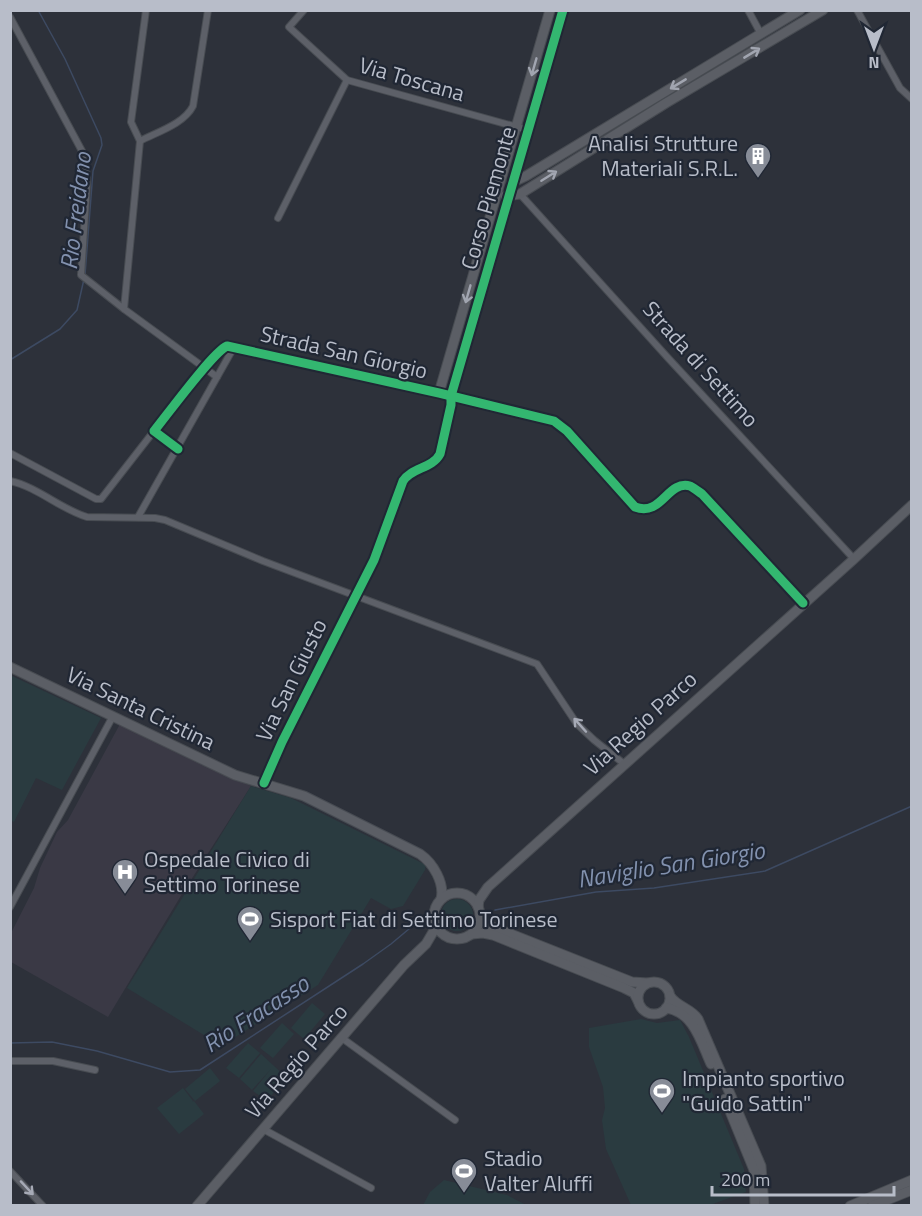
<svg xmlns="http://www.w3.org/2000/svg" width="922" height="1216" viewBox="0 0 922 1216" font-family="'Titillium Web',sans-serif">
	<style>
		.medical { fill: #3a3945 }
		.green { fill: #2a3b40 }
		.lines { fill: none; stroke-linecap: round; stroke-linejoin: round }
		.stream { stroke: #3d4a62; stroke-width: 1.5 }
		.street-casing { stroke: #484c52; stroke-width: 8 }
		.secondary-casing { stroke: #484c52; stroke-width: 11 }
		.street { stroke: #5d6068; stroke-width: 6 }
		.secondary { stroke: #5b5e65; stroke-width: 9 }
		.cycleway-casing { stroke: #202734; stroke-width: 13 }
		.cycleway { stroke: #33b770; stroke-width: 9 }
		.oneway { stroke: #a1a5b0 }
		.oneway2 { stroke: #a6aab6 }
		.labels { text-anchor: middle; stroke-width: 4.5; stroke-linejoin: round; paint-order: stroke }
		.street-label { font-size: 22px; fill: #b8bdc9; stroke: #202734 }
		.poi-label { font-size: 22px; fill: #b8bdc9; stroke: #202734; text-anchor: start }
		.water-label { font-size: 24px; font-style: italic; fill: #8291ae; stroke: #202734 }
	</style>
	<rect width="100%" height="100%" fill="#2d313a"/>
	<!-- medical -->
	<path class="medical" d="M120,724L251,786L182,894L108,1017L11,962L10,935L34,888L40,868L57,832L68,820Z"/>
	<!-- green -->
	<g class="green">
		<path d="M10,675L101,718L62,790L36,778L14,822L10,820Z"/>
		<path d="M251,786L291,798L426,865L425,870L403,906L391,909L371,898L318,985L229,1041L217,1043L127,988Z"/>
		<circle cx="457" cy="915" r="16"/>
		<path d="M312,1003L325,1014L304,1039L291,1028Z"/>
		<path d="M641,1019L657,1023L680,1020L689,1037L744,1169L746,1192L710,1205H631L606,1149L602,1120L605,1108L603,1087L589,1047V1028Z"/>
		<path d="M282,1023L294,1034L273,1058L260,1048Z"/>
		<path d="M248,1043L260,1053L239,1078L226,1068Z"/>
		<path d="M261,1054L286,1077L267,1101L253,1091L271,1069L252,1090L240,1079Z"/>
		<path d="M210,1068L220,1081L195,1101L185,1089Z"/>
		<path d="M183,1088L193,1101L192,1102L194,1101L204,1114L179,1134L157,1108Z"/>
		<path d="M444,1180L507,1195L526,1205H423L430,1192Z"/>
	</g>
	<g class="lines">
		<!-- stream -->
		<g class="stream">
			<path d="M38,10L65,59L101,138L102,145L93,171L85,275"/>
			<path d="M10,360L60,329L77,310L84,279"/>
			<path d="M495,910L596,892L654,888L765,871L912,806"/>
			<path d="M10,1043L52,1042L97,1051L170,1072L200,1070L363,964L391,944L428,913"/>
		</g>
		<!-- street casing -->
		<g class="street-casing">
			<g id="street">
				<path d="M146,10L131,122L140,141L124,309L217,377"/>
				<path d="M304,10L289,27L347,80L528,130"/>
				<path d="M748,10L761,34"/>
				<path d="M857,10L900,88L912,99"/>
				<path d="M10,17L82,151L86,170L87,185L81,275L124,309"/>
				<path d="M140,141C157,132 184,124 193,106L208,10"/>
				<path d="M520,194L669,359L854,559"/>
				<path d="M278,218L347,80"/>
				<path d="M451,396L554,421L567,431L635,507C662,517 667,480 690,486C694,488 699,492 702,494L803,603"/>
				<path d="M178,449L154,431C167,415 213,352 227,346L439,393"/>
				<path d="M10,453L96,499H101L154,431"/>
				<path d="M10,481C38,487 60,509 87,517L155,518L165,520L263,561L537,664L577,724L594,740L623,763"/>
				<path d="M138,517L234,347"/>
				<path d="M10,907L113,716"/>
				<path d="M342,1038L455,1120"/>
				<path d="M10,1061H53L95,1070"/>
				<path d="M263,1129L371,1188"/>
				<path d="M10,1171L43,1206"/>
			</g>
		</g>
		<!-- secondary casing -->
		<g class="secondary-casing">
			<g id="secondary">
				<path d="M511,183L526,176L800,10"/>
				<path d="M505,196L520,194L666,103L823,10"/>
				<path d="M451,396L439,393L441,386L550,10"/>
				<path d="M10,667L235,775L304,796L420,854C433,863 445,883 441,899"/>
				<path d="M264,783L282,742L374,560L403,481C412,467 432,469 440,454L451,405V396L563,10"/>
				<circle cx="457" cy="916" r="23"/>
				<path d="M478,907L479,900L488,887L854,559L912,505"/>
				<path d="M480,918L488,925L632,982L648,983"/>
				<path d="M472,934L483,933L493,935L624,988L634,993L638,1001"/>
				<circle cx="654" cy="998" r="16"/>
				<path d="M670,996C677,1007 691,1008 698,1019L761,1166L764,1206"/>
				<path d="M666,1008C694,1012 701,1042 711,1064"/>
				<path d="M725,1099L754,1170L755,1206"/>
				<path d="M197,1206L404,965L426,944L436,927"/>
				<path d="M850,1206L912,1180"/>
				<path d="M872,1206L912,1190"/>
			</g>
		</g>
		<!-- street -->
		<use href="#street" class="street"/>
		<!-- secondary -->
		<use href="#secondary" class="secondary"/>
		<!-- cycleway casing -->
		<g class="cycleway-casing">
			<g id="cycleway">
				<path d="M178,449L154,431C167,415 213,352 227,346L439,393L554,421L567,431L635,507C662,517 667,480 690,486C694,488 699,492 702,494L803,603"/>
				<path d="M264,783L282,742L374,560L403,481C412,467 432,469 440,454L451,405V396L563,10"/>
			</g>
		</g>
		<!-- cycleway -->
		<use href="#cycleway" class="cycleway"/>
	</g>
	<!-- one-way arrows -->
	<defs><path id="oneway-shaft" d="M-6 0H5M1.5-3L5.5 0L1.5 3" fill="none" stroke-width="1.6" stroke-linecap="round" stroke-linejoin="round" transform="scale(1.5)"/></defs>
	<g class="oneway">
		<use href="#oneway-shaft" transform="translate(752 53) rotate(-31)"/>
		<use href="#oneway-shaft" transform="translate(534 67) rotate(106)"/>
		<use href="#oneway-shaft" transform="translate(678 84) rotate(149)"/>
		<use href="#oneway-shaft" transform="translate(549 176) rotate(-32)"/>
		<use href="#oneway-shaft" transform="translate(468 294) rotate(106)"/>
	</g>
	<g class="oneway2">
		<use href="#oneway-shaft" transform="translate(580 725) rotate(-132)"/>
		<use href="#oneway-shaft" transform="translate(27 1188) rotate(47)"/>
	</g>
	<!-- icons -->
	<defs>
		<g id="building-pin" transform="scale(1.35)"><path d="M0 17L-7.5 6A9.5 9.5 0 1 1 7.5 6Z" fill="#878c97" stroke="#202734"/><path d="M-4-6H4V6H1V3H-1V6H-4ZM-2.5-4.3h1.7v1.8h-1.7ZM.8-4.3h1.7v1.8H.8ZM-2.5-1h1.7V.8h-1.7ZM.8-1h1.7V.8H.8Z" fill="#fff"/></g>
		<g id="hospital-pin" transform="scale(1.35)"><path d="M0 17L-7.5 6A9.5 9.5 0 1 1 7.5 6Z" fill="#878c97" stroke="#202734"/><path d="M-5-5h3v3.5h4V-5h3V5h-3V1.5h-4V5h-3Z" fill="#fff"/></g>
		<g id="stadium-pin" transform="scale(1.35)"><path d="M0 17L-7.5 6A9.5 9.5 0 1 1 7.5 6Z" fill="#878c97" stroke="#202734"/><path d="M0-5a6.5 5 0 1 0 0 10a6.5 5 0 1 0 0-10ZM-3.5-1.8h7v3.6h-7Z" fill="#fff"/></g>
	</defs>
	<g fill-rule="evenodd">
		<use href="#building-pin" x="758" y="156"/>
		<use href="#hospital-pin" x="125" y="872"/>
		<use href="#stadium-pin" x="250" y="919"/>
		<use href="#stadium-pin" x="662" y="1091"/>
		<use href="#stadium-pin" x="464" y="1171"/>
	</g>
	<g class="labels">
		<!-- street labels -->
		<g class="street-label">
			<text transform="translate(412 79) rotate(16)" y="8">Via Toscana</text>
			<text transform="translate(488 198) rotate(-74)" y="8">Corso Piemonte</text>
			<text transform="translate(344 352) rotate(13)" y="8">Strada San Giorgio</text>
			<text transform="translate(701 364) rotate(48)" y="8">Strada di Settimo</text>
			<text transform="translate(291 680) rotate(-64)" y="8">Via San Giusto</text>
			<text transform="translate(141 708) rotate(26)" y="8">Via Santa Cristina</text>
			<text transform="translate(640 723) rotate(-42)" y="8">Via Regio Parco</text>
			<text transform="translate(296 1061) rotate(-49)" y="8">Via Regio Parco</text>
		</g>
		<!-- poi labels -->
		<g class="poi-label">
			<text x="738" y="151" text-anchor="end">Analisi Strutture<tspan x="738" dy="25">Materiali S.R.L.</tspan></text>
			<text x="144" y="867">Ospedale Civico di<tspan x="144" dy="25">Settimo Torinese</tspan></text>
			<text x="270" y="927">Sisport Fiat di Settimo Torinese</text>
			<text x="682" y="1086">Impianto sportivo<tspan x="682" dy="25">"Guido Sattin"</tspan></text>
			<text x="484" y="1166">Stadio<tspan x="484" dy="25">Valter Aluffi</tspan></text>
		</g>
		<!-- water labels -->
		<g class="water-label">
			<text transform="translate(76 211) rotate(-83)" y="8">Rio Freidano</text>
			<text transform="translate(671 865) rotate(-9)" y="8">Naviglio San Giorgio</text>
			<text transform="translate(256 1014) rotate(-33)" y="8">Rio Fracasso</text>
		</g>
	</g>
	<!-- border -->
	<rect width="922" height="1216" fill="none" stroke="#b8bdc9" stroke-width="24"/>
	<!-- north arrow -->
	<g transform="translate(874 48) rotate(180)" stroke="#202734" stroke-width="4.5" paint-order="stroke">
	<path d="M0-4.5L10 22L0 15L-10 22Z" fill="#b8bdc9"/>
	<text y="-9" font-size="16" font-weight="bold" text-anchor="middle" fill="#b8bdc9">N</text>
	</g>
	<!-- scale -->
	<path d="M712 1186v9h182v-9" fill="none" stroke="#b8bdc9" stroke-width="3"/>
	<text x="721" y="1186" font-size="18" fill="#b8bdc9" stroke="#202734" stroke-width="4.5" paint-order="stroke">200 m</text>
</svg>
